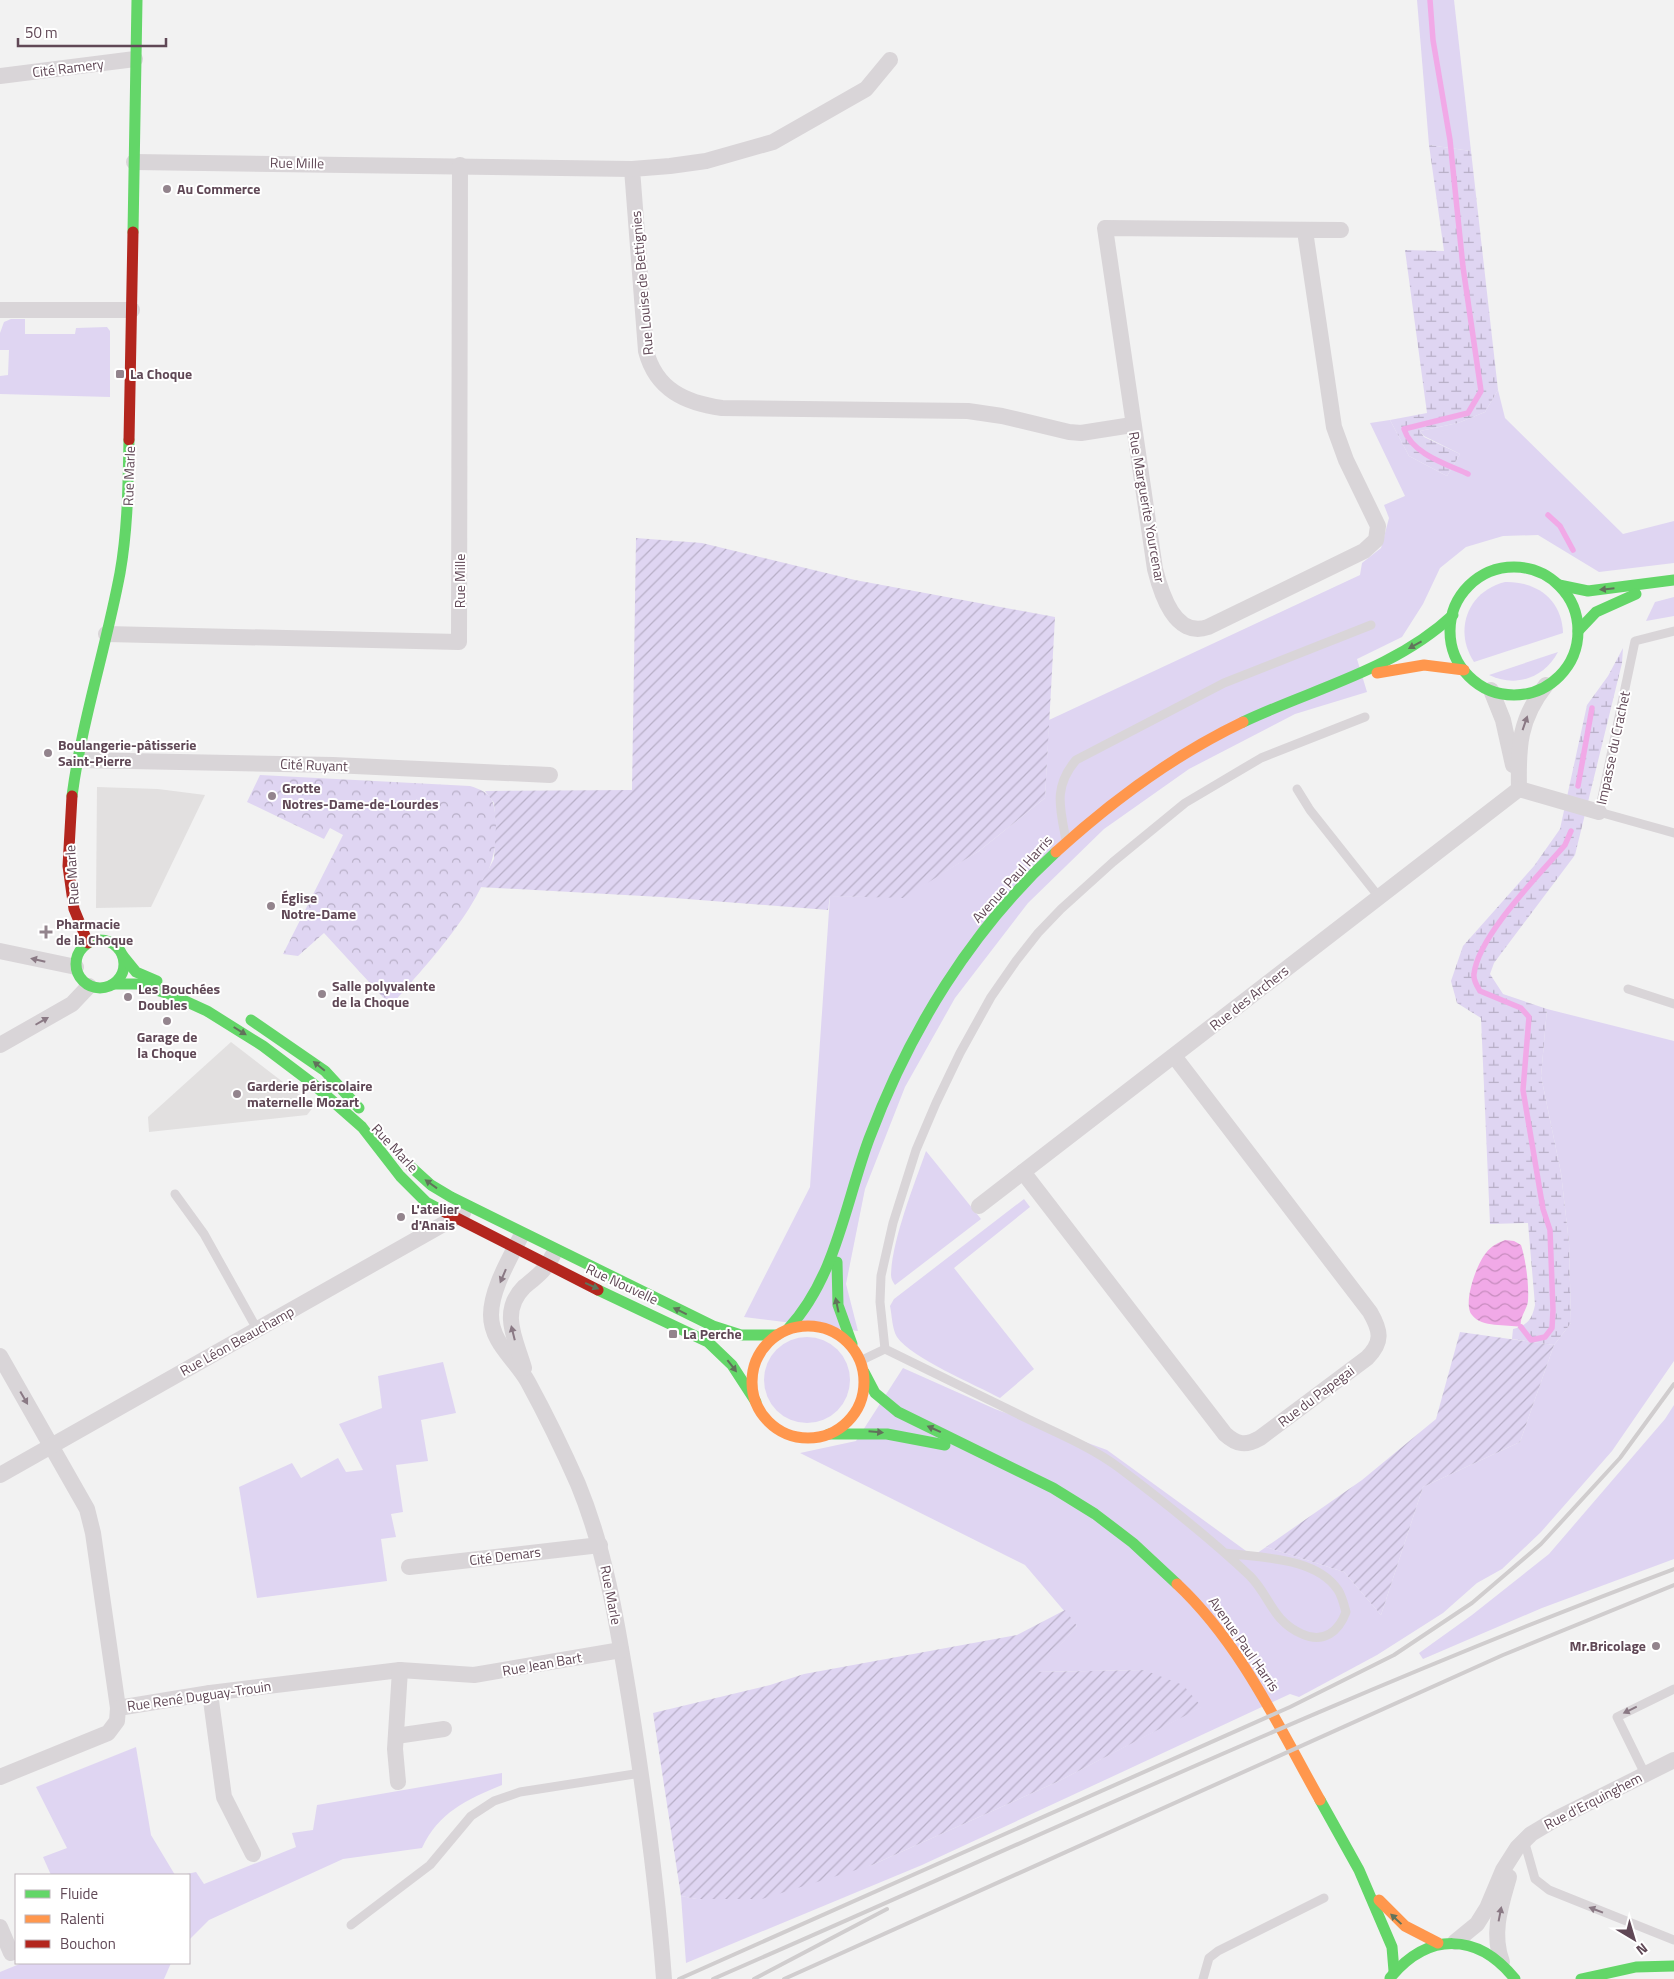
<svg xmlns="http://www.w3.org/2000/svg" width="1674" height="1979" viewBox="0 0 1674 1979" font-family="'Titillium Web',sans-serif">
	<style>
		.education { fill: #e2e0e0 }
		.grass { fill: #dfd5f2 }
		.wetland { fill: url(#wetland-marsh) }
		.park { fill: url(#park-crowns) }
		.garden { fill: url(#garden-furrows) }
		.water { fill: url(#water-waves) }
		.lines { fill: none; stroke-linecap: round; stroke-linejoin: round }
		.stream { stroke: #f1a9e7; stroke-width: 5.5 }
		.lane { stroke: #d9d5d8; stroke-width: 9 }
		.street { stroke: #d9d5d8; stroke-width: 16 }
		.fast { stroke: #63d668; stroke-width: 11 }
		.slow { stroke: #ff974d; stroke-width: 11 }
		.jam { stroke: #b3261e; stroke-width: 11 }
		.rail { stroke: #d0cdce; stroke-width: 4 }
		.oneway { fill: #61735b }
		.oneway2 { fill: #8a7984 }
		.poi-dot { fill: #93848d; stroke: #fff; stroke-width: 2 }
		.labels { text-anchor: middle; stroke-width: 4; stroke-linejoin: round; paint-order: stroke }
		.street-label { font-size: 14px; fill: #604856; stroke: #fff }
		.poi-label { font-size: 14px; font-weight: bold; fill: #604856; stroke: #fff; text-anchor: start }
	</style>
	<defs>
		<pattern id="wetland-marsh" width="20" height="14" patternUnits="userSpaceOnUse" patternTransform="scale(1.25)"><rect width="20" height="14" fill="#dfd5f2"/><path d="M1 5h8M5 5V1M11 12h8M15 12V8" fill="none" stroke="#b8afc7"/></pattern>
		<pattern id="park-crowns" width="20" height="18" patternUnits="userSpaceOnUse" patternTransform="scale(1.25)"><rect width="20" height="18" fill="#dfd5f2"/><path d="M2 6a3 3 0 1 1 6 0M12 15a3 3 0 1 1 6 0" fill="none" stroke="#b8afc7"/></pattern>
		<pattern id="garden-furrows" width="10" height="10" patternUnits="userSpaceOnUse" patternTransform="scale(1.25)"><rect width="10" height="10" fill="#dfd5f2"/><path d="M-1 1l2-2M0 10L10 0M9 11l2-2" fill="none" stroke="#b8afc7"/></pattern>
		<pattern id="water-waves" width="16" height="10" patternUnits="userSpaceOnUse" patternTransform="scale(1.25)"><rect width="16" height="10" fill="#f1a9e7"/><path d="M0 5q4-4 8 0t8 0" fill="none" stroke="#c78cbe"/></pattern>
	</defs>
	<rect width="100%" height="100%" fill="#f2f2f2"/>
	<!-- education -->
	<g class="education">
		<path d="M97,787L158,789L205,795L151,907L96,908Z"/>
		<path d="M231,1042L314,1106L307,1115L149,1132L148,1117Z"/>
	</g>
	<!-- grass -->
	<g class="grass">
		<path d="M1417,0H1454L1471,151L1429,145Z"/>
		<path d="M11,319H25V334H75L76,328L107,327L110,331V397L0,394V376L8,375L9,350H0V333L4,322Z"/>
		<path d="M1498,390L1505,418L1623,534L1674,521V563L1599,572L1538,535L1503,536L1466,547L1440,568L1423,604L1402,637L1357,659L1367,692L1295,714L1189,769L1104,829L1028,903L955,998L905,1087L865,1189L846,1284L858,1331L744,1317L810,1187L830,896L903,897L979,851L1045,798L1049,720L1360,575L1362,563L1381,548L1389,518L1384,505L1405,496L1370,423L1390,420L1409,456L1447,476L1460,454L1424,436L1420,431L1458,423L1485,412Z"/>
		<path d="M1505,582C1537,581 1562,600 1563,633L1474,662C1453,630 1468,591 1505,582Z"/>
		<path d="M1674,597V616L1646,621L1655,602Z"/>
		<path d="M1558,652C1544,678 1516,688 1489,675Z"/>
		<path d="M1547,1009L1674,1041V1361L1612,1451L1541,1532L1502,1569L1477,1583L1443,1613L1377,1655L1299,1697L1290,1694L922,1865L686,1963L681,1896L697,1899L872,1865L1059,1781L1201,1707L1144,1670L1036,1672L1077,1626L1025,1565L800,1453L856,1441L903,1368L995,1409L1107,1450L1253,1556L1266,1547L1344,1572L1381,1615L1423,1487L1520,1442L1554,1345L1571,1323L1569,1243L1561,1173L1541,1076Z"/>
		<path d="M926,1151L981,1219L895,1285C893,1282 891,1279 891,1275C892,1240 914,1185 926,1151Z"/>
		<path d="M1024,1199L1030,1207L954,1268L1034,1369L1000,1398C976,1385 911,1358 897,1337C892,1329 892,1315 890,1306L894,1299Z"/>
		<circle cx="807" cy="1380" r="43"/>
		<path d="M443,1362L456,1413L421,1420L428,1461L396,1465L403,1512L391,1514L396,1537L381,1539L387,1581L257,1598L239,1487L292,1463L301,1478L338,1458L346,1472L363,1470L339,1424L382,1408L378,1376Z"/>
		<path d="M1674,1405V1559L1542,1608L1423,1659L1419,1653L1472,1615L1549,1554L1665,1419Z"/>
		<path d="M136,1747L151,1835L175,1875H51L43,1857L67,1848L36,1787Z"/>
		<path d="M502,1773V1785C466,1800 439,1812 422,1848L343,1859L209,1920L189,1940V1875H182L196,1872L204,1884L296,1847L292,1833L313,1830L317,1805Z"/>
		<path d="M22,1963H171L164,1979H0V1972Z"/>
	</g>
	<!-- wetland -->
	<g class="wetland">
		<path d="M1429,145L1471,151L1498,390L1485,412L1458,423L1420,431L1424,437L1460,454L1447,476L1409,456L1390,420L1427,413L1405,250L1444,251Z"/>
		<path d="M1623,648L1622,663L1575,855L1494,963L1490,974L1503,994L1547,1009L1541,1076L1561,1173L1569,1243L1571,1323L1554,1345L1512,1339L1513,1329C1528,1325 1532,1319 1535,1305L1528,1223L1490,1224L1481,1018L1457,1003L1451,981L1463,946L1534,866L1560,829L1587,705L1608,676Z"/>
	</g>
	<!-- park -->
	<path class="park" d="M260,775L470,786C493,793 494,800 496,822C502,889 431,958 391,1006L324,933L298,956L283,954L343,835L330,828L324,839L247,802Z"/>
	<!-- garden -->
	<g class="garden">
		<path d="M636,538L702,543L855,580L1055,617L1045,798L979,851L903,898L830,896L828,910L661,897L479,887L494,859L496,826L494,803L485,791L632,790Z"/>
		<path d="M1460,1332L1554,1345L1520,1442L1423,1487L1381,1615L1344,1572L1266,1547L1362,1480L1436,1419Z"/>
		<path d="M1065,1610L1077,1626L1037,1672L1144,1670L1183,1685L1202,1707L1059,1781L872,1865L762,1899H697L681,1896L653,1713L770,1685L804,1674L1017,1635Z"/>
	</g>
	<!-- water -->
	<path class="water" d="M1505,1240L1514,1241L1521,1245C1526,1261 1529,1284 1528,1301C1527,1310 1519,1317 1521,1327C1506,1324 1482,1328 1472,1315C1462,1304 1477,1263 1486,1253C1491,1246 1498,1243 1505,1240Z"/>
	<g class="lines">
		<!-- stream -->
		<g class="stream">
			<path d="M1430,0L1433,40L1450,140L1463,267L1481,391L1468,413L1404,429C1412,454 1446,464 1468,474"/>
			<path d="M1548,515L1560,526L1573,550"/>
			<path d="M1578,786L1592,708"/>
			<path d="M1521,1327L1531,1340L1545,1337L1552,1328L1553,1310L1550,1230L1543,1209L1523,1090L1529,1017L1521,1008L1480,991C1477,986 1473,980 1474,974C1478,936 1539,875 1565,845L1571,831"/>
		</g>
		<!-- lane -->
		<g class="lane">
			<path d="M1674,631L1635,641L1599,812L1674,833"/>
			<path d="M1297,789L1310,810L1379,897"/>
			<path d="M1066,840C1060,808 1053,787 1076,760L1224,683L1371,625"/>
			<path d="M1628,989L1674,1004"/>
			<path d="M175,1194L204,1234L257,1329"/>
			<path d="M860,1361L885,1349"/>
			<path d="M1225,1553C1261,1558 1316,1557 1338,1590C1342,1596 1344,1605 1346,1612C1339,1631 1324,1644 1302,1634C1272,1621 1270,1596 1250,1576C1209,1537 1163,1501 1118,1467C1091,1447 1059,1434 1028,1419C980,1396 933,1372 885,1349L880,1302L881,1276L893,1223L916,1150L936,1103L960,1053L991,997L1016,961L1038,933L1061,909L1113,862L1185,803L1261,758L1365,717"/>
			<path d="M1645,1774L1617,1717L1674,1689"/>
			<path d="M1524,1840L1535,1879L1549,1890L1674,1940"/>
			<path d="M351,1925L430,1865L471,1816L494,1801L520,1792L641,1773"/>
			<path d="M1203,1979L1209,1958L1218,1951L1324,1898"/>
		</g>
		<!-- street -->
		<g class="street">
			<path d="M890,60L866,89L773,142L706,161L670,166L632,169L646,351C656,390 686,403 722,408L968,411L1002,416L1069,432L1081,433L1132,425"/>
			<path d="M0,76L135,59"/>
			<path d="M134,162L632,169"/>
			<path d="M1305,231L1334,427L1346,460L1378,526L1376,540L1364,551L1208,627C1175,639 1161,593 1155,569L1105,228L1341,230"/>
			<path d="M0,310H132"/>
			<path d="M106,634L459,642L460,165"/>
			<path d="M1491,690L1503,720L1513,765"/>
			<path d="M78,760L333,765L550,775"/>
			<path d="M1519,789C1518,747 1519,719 1546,685"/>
			<path d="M1519,789L1599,812"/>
			<path d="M0,951L76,967"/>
			<path d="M0,1045L72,1004L89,986"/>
			<path d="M1023,1172L1225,1434C1237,1445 1246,1446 1260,1438L1367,1358C1383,1342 1381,1331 1370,1312L1174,1056"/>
			<path d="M979,1206L1519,789"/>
			<path d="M520,1238C509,1260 491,1290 491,1315C491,1343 516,1360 528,1382C546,1415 563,1450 578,1484C606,1552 617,1623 629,1696C644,1790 657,1884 664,1979"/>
			<path d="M0,1356L87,1509L93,1533L118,1708L210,1693L400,1670L474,1675L621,1650"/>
			<path d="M524,1368C516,1340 499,1312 524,1287C536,1277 546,1270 553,1255"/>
			<path d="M0,1475L463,1213"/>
			<path d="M409,1567L600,1545"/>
			<path d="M210,1693L224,1797L253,1854"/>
			<path d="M396,1736L444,1729"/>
			<path d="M0,1777L108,1733L117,1721L118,1708"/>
			<path d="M398,1782L395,1749L400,1670"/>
			<path d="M0,1927L11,1953"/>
			<path d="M1455,1942L1477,1924L1487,1908L1503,1870L1517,1848L1531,1834L1556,1819L1674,1760"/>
			<path d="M1502,1962C1491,1933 1501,1905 1509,1877"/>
		</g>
		<!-- fast -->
		<g class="fast">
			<path d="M133,232L137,0"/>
			<circle cx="1514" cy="631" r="64"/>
			<path d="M1559,585L1588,591L1674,580"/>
			<path d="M1578,631L1596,612L1636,594"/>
			<path d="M1243,722C1315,688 1394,670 1453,615"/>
			<path d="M72,796C82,720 106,648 120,573C128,528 128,484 129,440"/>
			<circle cx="100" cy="964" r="24"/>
			<path d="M123,956L136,972L157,981"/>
			<path d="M114,984H138L172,995L207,1011L263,1046L312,1083L362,1127L400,1176L426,1202L445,1212"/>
			<path d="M251,1020L325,1071L359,1108"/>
			<path d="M410,1166L431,1185L451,1197L713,1326L741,1335H777"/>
			<path d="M837,1262L838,1305L852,1344"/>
			<path d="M598,1290L708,1342L732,1365L756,1402"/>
			<path d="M788,1329C836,1277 845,1204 869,1139C909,1032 971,930 1056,852"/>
			<path d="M864,1372L875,1393L898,1412L1053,1488L1095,1514L1133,1543L1177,1584"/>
			<path d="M829,1434H887L945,1445"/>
			<path d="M1320,1800L1359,1870L1392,1947L1394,1971"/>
			<path d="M1390,1978C1428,1932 1477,1932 1515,1979"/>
			<path d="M1581,1979L1636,1967L1674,1966"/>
		</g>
		<!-- slow -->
		<g class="slow">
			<path d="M1377,673L1424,665L1464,670"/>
			<path d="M1056,852C1112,801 1174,755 1243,722"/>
			<circle cx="808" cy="1382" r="56"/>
			<path d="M1177,1584C1240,1643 1278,1725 1320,1800"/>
			<path d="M1379,1900L1405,1926L1438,1943"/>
		</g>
		<!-- jam -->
		<g class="jam">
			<path d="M129,440L133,232"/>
			<path d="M72,796L68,866L74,909L88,943"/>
			<path d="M445,1212L598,1290"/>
		</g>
		<!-- rail -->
		<g class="rail">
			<path d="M679,1979L1290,1707L1394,1655L1472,1603L1541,1544L1620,1458L1674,1384"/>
			<path d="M713,1979C1032,1840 1348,1691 1674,1569"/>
			<path d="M754,1979L887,1909"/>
			<path d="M784,1979L1503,1655L1674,1585"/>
		</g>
	</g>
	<!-- one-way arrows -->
	<defs><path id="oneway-solid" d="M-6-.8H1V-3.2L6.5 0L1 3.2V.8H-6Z" transform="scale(1.25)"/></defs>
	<g class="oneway">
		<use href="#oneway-solid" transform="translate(1607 589) rotate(174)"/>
		<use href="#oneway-solid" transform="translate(1415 645) rotate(151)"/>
		<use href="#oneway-solid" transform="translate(240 1031) rotate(32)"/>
		<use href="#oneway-solid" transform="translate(319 1066) rotate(-141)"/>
		<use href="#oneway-solid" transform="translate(431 1184) rotate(-144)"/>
		<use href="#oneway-solid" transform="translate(592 1286) rotate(24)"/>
		<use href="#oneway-solid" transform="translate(837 1305) rotate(-102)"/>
		<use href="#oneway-solid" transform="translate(680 1311) rotate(-154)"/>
		<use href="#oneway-solid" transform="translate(732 1366) rotate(52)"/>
		<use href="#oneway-solid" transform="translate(934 1429) rotate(-156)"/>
		<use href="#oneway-solid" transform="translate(876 1432) rotate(5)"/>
		<use href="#oneway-solid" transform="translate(1396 1919) rotate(-137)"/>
	</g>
	<g class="oneway2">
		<use href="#oneway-solid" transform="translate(1525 723) rotate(-71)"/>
		<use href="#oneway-solid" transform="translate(38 960) rotate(-167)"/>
		<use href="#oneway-solid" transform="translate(42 1021) rotate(-30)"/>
		<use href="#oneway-solid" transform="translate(503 1276) rotate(113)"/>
		<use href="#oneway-solid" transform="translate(513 1333) rotate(-104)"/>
		<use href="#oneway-solid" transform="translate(24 1398) rotate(60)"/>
		<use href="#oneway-solid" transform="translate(1630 1710) rotate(154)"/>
		<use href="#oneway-solid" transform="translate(1596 1910) rotate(-159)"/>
		<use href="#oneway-solid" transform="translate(1500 1914) rotate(-79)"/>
	</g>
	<!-- markers -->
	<g class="poi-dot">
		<circle cx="167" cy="189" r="5"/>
		<rect x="115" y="369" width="10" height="10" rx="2.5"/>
		<circle cx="48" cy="753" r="5"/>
		<circle cx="272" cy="796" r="5"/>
		<circle cx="271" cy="906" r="5"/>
		<path d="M43.5 924.5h5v5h5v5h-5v5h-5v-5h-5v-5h5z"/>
		<circle cx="322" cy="994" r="5"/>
		<circle cx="128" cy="997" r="5"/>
		<circle cx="167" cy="1021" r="5"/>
		<circle cx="237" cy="1094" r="5"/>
		<circle cx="401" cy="1217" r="5"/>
		<rect x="668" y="1329" width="10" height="10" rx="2.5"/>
		<circle cx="1656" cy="1646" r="5"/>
	</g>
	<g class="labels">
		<!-- street labels -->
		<g class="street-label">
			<text transform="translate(68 68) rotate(-7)" y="5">Cité Ramery</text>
			<text transform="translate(297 163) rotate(1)" y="5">Rue Mille</text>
			<text transform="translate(642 283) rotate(-95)" y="5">Rue Louise de Bettignies</text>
			<text transform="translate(129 476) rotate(-88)" y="5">Rue Marle</text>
			<text transform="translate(1147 507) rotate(80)" y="5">Rue Marguerite Yourcenar</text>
			<text transform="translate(460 581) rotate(-90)" y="5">Rue Mille</text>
			<text transform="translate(1613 748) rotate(-78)" y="5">Impasse du Crachet</text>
			<text transform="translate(314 765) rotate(2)" y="5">Cité Ruyant</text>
			<text transform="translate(72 875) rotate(-94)" y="5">Rue Marle</text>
			<text transform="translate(1012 879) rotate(-48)" y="5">Avenue Paul Harris</text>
			<text transform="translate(1249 998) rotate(-38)" y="5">Rue des Archers</text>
			<text transform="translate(395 1148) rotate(47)" y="5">Rue Marle</text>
			<text transform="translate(622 1284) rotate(25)" y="5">Rue Nouvelle</text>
			<text transform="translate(237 1341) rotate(-29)" y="5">Rue Léon Beauchamp</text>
			<text transform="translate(1316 1396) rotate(-37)" y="5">Rue du Papegai</text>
			<text transform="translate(505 1556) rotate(-7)" y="5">Cité Demars</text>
			<text transform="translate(611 1595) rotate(79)" y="5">Rue Marle</text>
			<text transform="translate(1244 1644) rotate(55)" y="5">Avenue Paul Harris</text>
			<text transform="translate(542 1664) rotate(-10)" y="5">Rue Jean Bart</text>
			<text transform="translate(199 1696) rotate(-8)" y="5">Rue René Duguay-Trouin</text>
			<text transform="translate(1593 1801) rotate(-27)" y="5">Rue d'Erquinghem</text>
		</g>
		<!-- poi labels -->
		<g class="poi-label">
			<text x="177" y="194">Au Commerce</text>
			<text x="130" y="379">La Choque</text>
			<text x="58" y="750">Boulangerie-pâtisserie<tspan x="58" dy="16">Saint-Pierre</tspan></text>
			<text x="282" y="793">Grotte<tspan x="282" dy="16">Notres-Dame-de-Lourdes</tspan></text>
			<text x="281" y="903">Église<tspan x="281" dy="16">Notre-Dame</tspan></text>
			<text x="56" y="929">Pharmacie<tspan x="56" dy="16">de la Choque</tspan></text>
			<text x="332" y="991">Salle polyvalente<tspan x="332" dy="16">de la Choque</tspan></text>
			<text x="138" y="994">Les Bouchées<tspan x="138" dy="16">Doubles</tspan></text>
			<text x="167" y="1042" text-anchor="middle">Garage de<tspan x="167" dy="16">la Choque</tspan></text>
			<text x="247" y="1091">Garderie périscolaire<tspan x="247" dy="16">maternelle Mozart</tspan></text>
			<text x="411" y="1214">L'atelier<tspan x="411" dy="16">d'Anais</tspan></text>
			<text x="683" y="1339">La Perche</text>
			<text x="1646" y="1651" text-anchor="end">Mr.Bricolage</text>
		</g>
	</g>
	<!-- legend -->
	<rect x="15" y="1874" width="175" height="90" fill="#ffffff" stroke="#bfb6bb"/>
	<rect x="25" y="1890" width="25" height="8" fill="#63d668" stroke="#bfb6bb"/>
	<text x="60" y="1899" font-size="15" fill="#604856">Fluide</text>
	<rect x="25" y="1915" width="25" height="8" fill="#ff974d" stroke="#bfb6bb"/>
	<text x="60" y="1924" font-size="15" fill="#604856">Ralenti</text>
	<rect x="25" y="1940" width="25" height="8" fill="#b3261e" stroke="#bfb6bb"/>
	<text x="60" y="1949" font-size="15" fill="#604856">Bouchon</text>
	<!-- north arrow -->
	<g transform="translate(1634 1939) rotate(142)" stroke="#ffffff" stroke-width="4" paint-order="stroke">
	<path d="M0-4L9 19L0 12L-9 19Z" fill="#604856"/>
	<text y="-8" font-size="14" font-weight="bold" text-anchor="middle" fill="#604856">N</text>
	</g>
	<!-- scale -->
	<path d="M18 38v8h148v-8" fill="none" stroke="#604856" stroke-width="2.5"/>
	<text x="25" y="38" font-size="15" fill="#604856" stroke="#ffffff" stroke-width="4" paint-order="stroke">50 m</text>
</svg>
